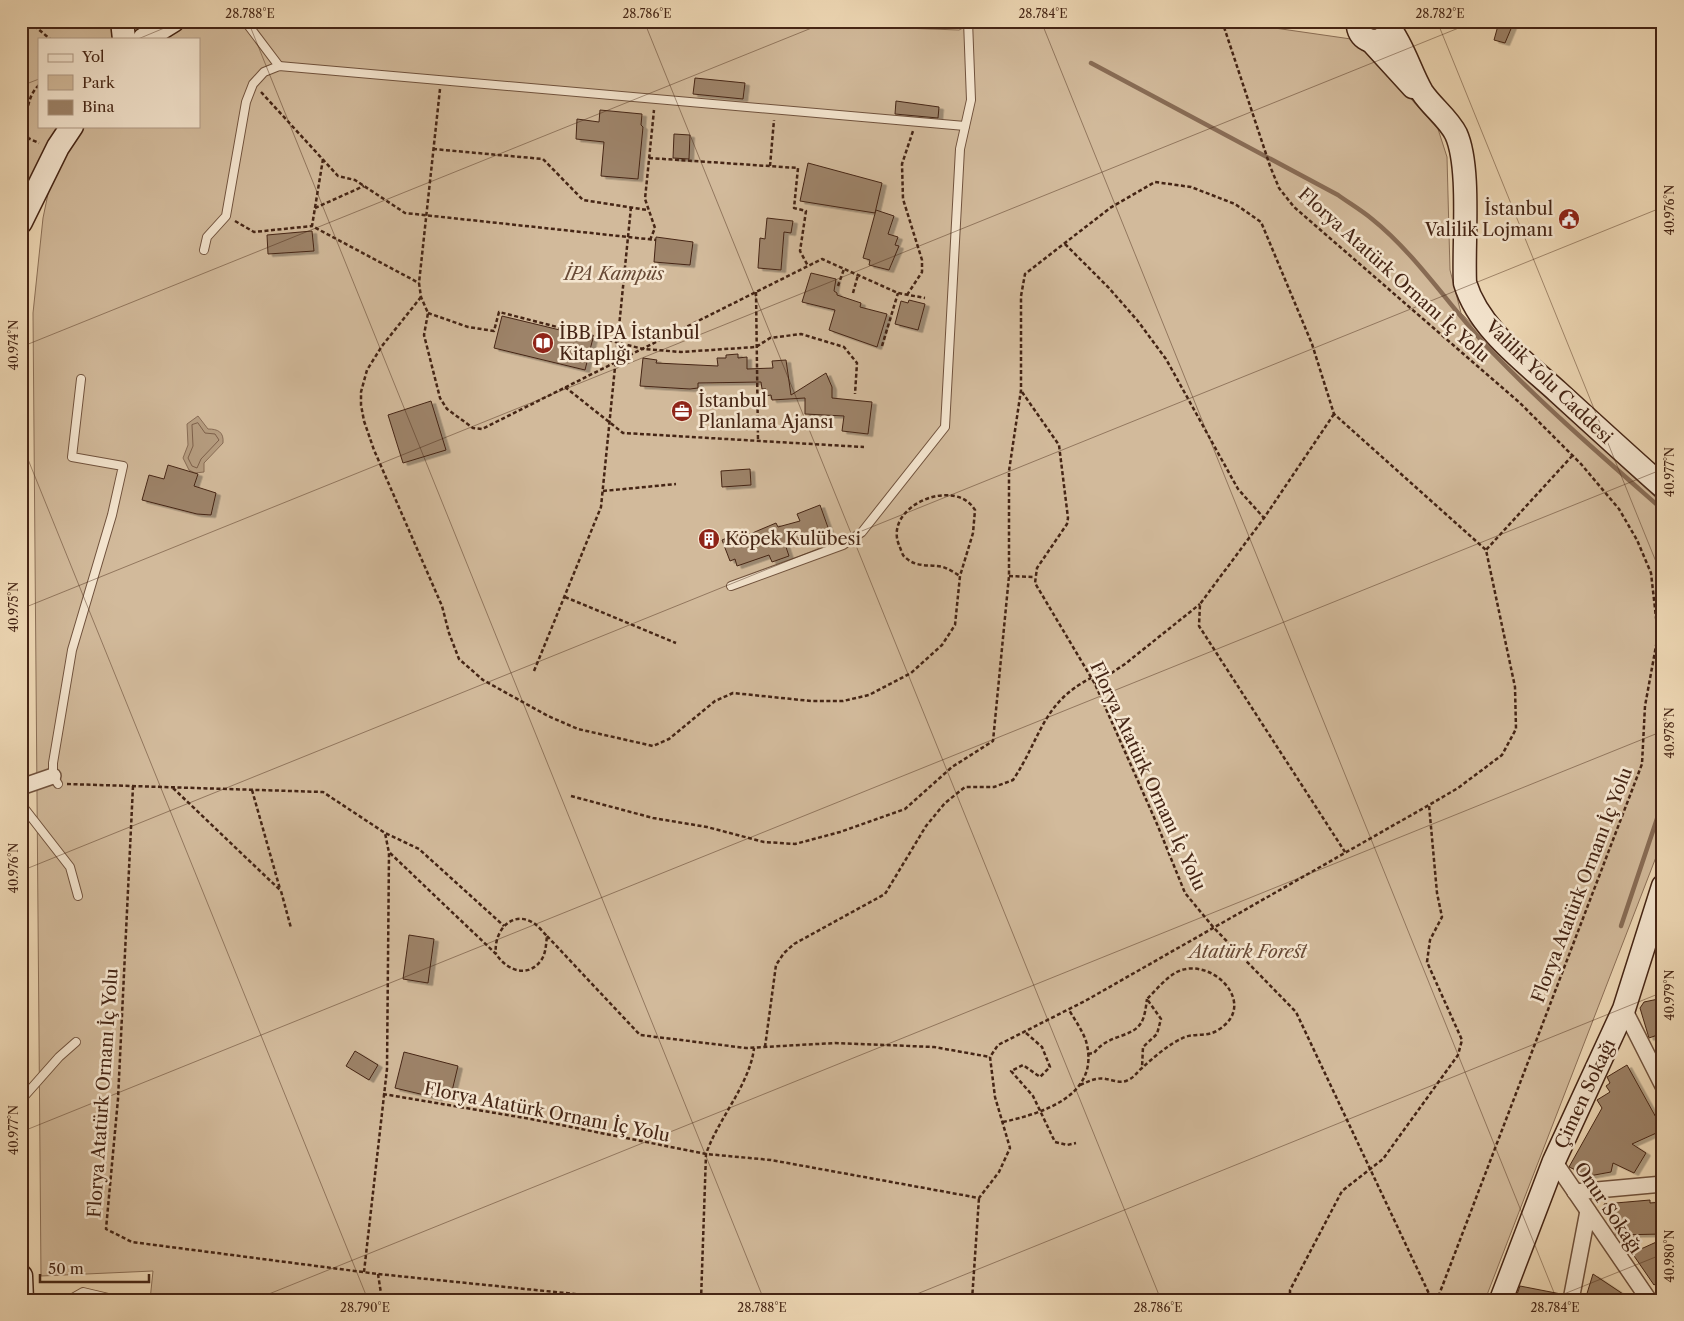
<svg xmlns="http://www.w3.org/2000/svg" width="1684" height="1321" viewBox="0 0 1684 1321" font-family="'Libre Caslon Text',serif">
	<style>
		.green { fill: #d2ba9b; stroke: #8c7058 }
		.water { fill: #b59c7f; stroke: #886c55 }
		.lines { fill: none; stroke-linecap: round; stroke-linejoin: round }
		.shore { stroke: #7d604a; stroke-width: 1 }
		.stream { stroke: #886c55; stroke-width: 4.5 }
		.building { fill: #9d8369; stroke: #452515; filter: url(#shadow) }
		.lane-casing { stroke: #70523d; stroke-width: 10 }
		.street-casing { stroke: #70523d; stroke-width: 18 }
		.secondary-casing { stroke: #452515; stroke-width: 25 }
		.path { stroke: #452515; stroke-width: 2.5; stroke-dasharray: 4 2.5; stroke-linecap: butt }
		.lane { stroke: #f5e6d0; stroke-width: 8 }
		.street { stroke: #f5e6d0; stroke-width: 15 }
		.secondary { stroke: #f5e6d0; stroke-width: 22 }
		.ticks { fill: none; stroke: #452515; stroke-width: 1; stroke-opacity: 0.45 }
		.labels { text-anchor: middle; stroke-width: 5; stroke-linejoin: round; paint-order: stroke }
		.poi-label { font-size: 18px; fill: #452515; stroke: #f5e6d0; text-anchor: start }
		.park-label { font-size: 18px; font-style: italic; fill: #684a36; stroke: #f5e6d0 }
		.street-label { font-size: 18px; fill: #452515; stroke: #f5e6d0 }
		.neatline { fill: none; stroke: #452515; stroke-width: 2 }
		.ticks-label { font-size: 12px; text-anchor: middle; fill: #452515 }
	</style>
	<defs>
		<filter id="shadow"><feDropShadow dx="4.5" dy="2.5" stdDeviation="0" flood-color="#0004"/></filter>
	</defs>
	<rect width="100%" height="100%" fill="#efd9b6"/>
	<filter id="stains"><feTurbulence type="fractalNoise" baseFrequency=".004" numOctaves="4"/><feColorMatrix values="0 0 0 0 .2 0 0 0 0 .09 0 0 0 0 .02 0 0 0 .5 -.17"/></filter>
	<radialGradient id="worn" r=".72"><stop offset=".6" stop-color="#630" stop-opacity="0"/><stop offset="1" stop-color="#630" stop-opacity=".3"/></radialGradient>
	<!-- green -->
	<g class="green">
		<path d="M21,21H113L115,39H39V126H59L21,202Z"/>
		<path d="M194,21H706L959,30L977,21H1226L1358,40L1438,129L1447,157L1450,270L1461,313L1510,365L1663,504V839L1485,1300H150L153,1271L41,1276L33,313L43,218L49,189L81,126H199V39H155Z"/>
	</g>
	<!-- water -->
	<path class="water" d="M198,416L208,429C218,429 224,432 223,443L204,463V472L195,473L189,470L183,458L188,445L187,424Z"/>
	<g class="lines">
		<!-- shore -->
		<path class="shore" d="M198,423L205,433L215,434L219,440L201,459L197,468L192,466L188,458L193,446L192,425Z"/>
		<!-- stream -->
		<g class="stream">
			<path d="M1091,63L1338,195C1349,203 1361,210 1372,219C1417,255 1452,310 1492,352C1546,408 1604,458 1663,510"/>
			<path d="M1621,926L1663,801"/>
		</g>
	</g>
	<!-- building -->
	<g class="building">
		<path d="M1499,22L1513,24L1505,43L1494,40Z"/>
		<path d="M695,78L745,83L743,99L693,94Z"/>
		<path d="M896,101L939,107L938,118L895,114Z"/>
		<path d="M600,110L642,114L641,125L643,127L638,179L601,176L604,142L576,139L577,119L599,122Z"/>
		<path d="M674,134L690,135L689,159L673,158Z"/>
		<path d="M808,163L882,183L875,213L800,201Z"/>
		<path d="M876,210L894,216L888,234L898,237L895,245L899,246L889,270L869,265L870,260L863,258Z"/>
		<path d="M767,218L793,221L791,233L784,232L781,270L758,268L760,238L765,239Z"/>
		<path d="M312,231L314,251L268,254L267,235Z"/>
		<path d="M656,237L693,242L690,265L654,262Z"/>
		<path d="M811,273L836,279L834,291L837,293V295L861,303L860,307L887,314L877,347L829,330L835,310L802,302Z"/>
		<path d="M909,300L925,304L918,330L895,324L901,301L908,303Z"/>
		<path d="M502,316L593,338L585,370L494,348Z"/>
		<path d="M738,354V358L747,357V369L773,368L772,361L786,360L791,395L826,373L832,387V398L872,402L868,434L842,431L844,416L805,414V398L772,400L771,395L766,396V389H762L761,382L698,383V388L690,389L640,386L643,358L657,360L656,363L718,366L717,358H726V355Z"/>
		<path d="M431,401L446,450L403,463L388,415Z"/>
		<path d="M168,465L198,474L194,486L216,493L211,515L197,514L142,500L149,475L164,479Z"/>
		<path d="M750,469L751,485L722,487L721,471Z"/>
		<path d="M820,505L831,536L808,544L806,537L785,544L789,556L772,562L769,555L737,566L735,559L730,561L722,540L737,534L738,536L749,533L750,534L776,523L778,527L800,521L797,514Z"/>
		<path d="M409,935L434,939L428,983L403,979Z"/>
		<path d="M1663,998V1033L1649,1038L1640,1008L1644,1002Z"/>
		<path d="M355,1051L378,1065L369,1080L346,1066Z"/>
		<path d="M404,1052L458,1066L452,1091L437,1098L395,1088Z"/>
		<path d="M1627,1065L1663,1130L1632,1144L1646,1153L1634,1173L1613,1163L1611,1172L1589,1176L1569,1167L1602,1108L1597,1100L1610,1092L1606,1086L1610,1083L1607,1077Z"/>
		<path d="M1650,1200V1203L1663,1202V1234L1616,1235L1604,1204Z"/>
		<path d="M1663,1239V1279L1654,1285L1632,1253Z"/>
		<path d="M1593,1274L1632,1300H1585Z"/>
		<path d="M1520,1286L1561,1294L1560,1300H1515Z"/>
	</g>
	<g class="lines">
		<!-- lane casing -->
		<g class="lane-casing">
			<g id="lane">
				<path d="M245,21L279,66"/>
				<path d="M204,250L207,237L226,216L246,102L253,84L264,72L279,66L965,126"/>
				<path d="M731,586L843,545L862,532L945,427L960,149L971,100L968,21"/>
				<path d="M58,784L53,776V763L72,650L112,515L123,466L72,457L81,379"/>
				<path d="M21,804L70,867L78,896"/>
				<path d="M21,1100L59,1057L76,1042"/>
				<path d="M69,1300L83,1292L117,1300"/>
			</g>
		</g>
		<!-- street casing -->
		<g class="street-casing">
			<g id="street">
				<path d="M21,787L53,776"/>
				<path d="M1624,1009L1663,1086"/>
				<path d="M1554,1161L1649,1300"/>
				<path d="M1575,1192L1663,1184"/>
				<path d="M1571,1300L1588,1211"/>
			</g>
		</g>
		<!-- secondary casing -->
		<g class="secondary-casing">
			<g id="secondary">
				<path d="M122,21L124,39"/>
				<path d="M1358,21C1356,36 1370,46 1383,38"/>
				<path d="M1389,27C1404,47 1410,71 1422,92C1432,107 1448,118 1456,134C1471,167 1463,244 1465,283C1479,329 1524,361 1558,392C1593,424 1628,456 1663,487"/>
				<path d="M144,39L173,21"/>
				<path d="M1371,41L1413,87"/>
				<path d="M21,222L58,147L72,126"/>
				<path d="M21,1276L22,1300"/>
				<path d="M1501,1300L1554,1161L1624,1009L1663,886"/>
			</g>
		</g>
		<!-- path -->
		<g class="path">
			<path d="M21,24L37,28L50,39"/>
			<path d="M1224,27L1270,166L1279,188L1294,207L1520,403L1581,464L1619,509L1637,540L1651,573L1658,635L1645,706L1642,764L1437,1300"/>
			<path d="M440,89L419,283L421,297L428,313L424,335L440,398L447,409L473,428L482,429L822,259L898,293L925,298"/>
			<path d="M261,92L338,176L355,180L405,213L656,240"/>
			<path d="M21,135L39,143"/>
			<path d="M28,138C26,121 25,98 39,85"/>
			<path d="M433,149L543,159L583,200L647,210"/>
			<path d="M649,158L798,168L794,208L806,211L800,251L808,266"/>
			<path d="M323,159L312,226L419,283"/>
			<path d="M770,166L774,120"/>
			<path d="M315,208L364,186"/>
			<path d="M235,221L254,232L312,226"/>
			<path d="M650,240L655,228L645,199L654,110"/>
			<path d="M1065,244L1108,287L1137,320L1166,359L1238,489L1264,518"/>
			<path d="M838,286L844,269"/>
			<path d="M756,292L758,440"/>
			<path d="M853,293L858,275"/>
			<path d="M907,295L922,272V260L903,199L902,164L913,131"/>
			<path d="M421,297L382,346L367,370L361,392V405L364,421L374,450L442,606L449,633L459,659L483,680L548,716L578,729L653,746L669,739L715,701L733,693L811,701H843L869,695L911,673L942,645L955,625L960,576L973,533L975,510C955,476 883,506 899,545C901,549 902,556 906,558C917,568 930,564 943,567C949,569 955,573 960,576"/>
			<path d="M428,313L468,327L494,331L499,312L643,349L681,352L756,347L770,338L801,334L844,347L857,363L855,394"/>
			<path d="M882,346L898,293"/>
			<path d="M565,387L623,433L864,447"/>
			<path d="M1022,392L1059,445L1068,518L1067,524L1037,568L1035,583L1095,684L1157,824L1185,893L1214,928L1296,1012L1432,1300"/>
			<path d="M1334,414L1264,518L1200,604L1199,626L1345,852"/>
			<path d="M603,491L676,484"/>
			<path d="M1009,576L1035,577"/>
			<path d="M565,597L676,643"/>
			<path d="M534,671L601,507L631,207"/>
			<path d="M1095,684L1125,664L1200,604"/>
			<path d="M67,784L323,792L385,833L419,849L504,926"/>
			<path d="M133,786L118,1099L106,1229L132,1242L378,1274L634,1300"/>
			<path d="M173,788L281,891L291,928"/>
			<path d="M252,790L280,889"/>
			<path d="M571,796L653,818L707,827L764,842L795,844L840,832L905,809L952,767L993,741L1009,576V471L1021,390V296L1025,274L1110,208L1155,182L1191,187L1235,204L1261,222L1312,344L1334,414L1486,550"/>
			<path d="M390,853L496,954C507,971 529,979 542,959C546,952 546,944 547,936C543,932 539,927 535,924C512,908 493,932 496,954"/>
			<path d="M21,931L23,1080"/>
			<path d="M547,936L640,1035L746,1048L835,1043L934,1047L990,1057"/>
			<path d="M1026,1033L1042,1047L1050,1067L1040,1077L1023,1065L1011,1071L1033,1096L1055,1142L1067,1145L1076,1143"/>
			<path d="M765,1047L776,965L784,953L794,944L885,894L926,826L945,803L965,787H994L1013,780C1041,738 1042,703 1091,678"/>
			<path d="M1088,1054L1094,1053C1108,1034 1132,1038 1141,1023C1145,1017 1146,1006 1147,999"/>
			<path d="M1080,1085C1089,1081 1097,1077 1106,1079C1113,1080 1121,1084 1128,1080C1135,1077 1137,1072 1142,1068C1154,1057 1170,1043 1185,1037C1196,1033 1208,1037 1218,1030C1261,1004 1209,953 1175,973C1165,979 1156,990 1147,999L1161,1019L1157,1034L1143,1047L1142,1068"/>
			<path d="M383,1094L531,1119L706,1154L771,1160L979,1198L999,1172L1010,1148L995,1097L990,1057L998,1045L1085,1001L1429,805L1458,788L1502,755L1516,729L1515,687L1486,550L1572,456"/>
			<path d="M24,1110L27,1260"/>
			<path d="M1003,1122C1044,1113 1101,1095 1086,1041C1082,1030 1075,1020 1069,1010"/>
			<path d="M364,1272L387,1069L389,853L385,833"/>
			<path d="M378,1274L382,1300"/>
			<path d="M701,1300L706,1154C718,1119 750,1084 754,1048"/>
			<path d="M972,1300L979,1198"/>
			<path d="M1290,1300V1290L1342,1191L1383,1159L1458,1055L1462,1040L1427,962L1430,940L1442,917L1437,893L1429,805"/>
		</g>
		<!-- lane -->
		<use href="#lane" class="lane"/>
		<!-- street -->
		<use href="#street" class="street"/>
		<!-- secondary -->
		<use href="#secondary" class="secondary"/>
	</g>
	<!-- ticks -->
	<path class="ticks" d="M248,21L764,1300M644,21L1161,1300M1041,21L1557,1300M1437,21L1663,579M138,39L181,21M21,86L39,79M21,347L829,21M21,442L368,1300M21,609L1476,21M21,871L1663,207M21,1132L1663,469M254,1300L1663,731M902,1300L1663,992M1549,1300L1663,1254"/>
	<!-- icons -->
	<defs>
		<g id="civic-disc" transform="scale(1.125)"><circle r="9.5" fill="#8f2418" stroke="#f5e6d0"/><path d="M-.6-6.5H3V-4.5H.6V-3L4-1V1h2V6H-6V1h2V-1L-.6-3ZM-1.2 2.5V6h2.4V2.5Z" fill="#fff"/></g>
		<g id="library-disc" transform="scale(1.125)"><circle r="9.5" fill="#8f2418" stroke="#f5e6d0"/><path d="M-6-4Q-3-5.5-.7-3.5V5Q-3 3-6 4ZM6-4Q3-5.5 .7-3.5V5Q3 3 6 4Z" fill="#fff"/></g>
		<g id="office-disc" transform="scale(1.125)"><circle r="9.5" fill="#8f2418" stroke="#f5e6d0"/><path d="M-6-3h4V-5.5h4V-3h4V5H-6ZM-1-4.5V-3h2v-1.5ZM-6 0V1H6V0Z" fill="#fff"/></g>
		<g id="building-disc" transform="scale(1.125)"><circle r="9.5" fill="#8f2418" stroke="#f5e6d0"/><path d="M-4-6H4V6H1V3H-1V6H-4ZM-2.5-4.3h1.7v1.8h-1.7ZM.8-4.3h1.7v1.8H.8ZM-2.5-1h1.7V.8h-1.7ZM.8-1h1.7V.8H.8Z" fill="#fff"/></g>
	</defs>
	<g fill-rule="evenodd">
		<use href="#civic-disc" x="1569" y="219"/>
		<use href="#library-disc" x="543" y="343"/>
		<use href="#office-disc" x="682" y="411"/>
		<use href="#building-disc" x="709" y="539"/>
	</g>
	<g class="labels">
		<!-- poi labels -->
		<g class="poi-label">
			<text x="1553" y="215" text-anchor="end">İstanbul<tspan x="1553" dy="21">Valilik Lojmanı</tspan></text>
			<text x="559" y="339">İBB İPA İstanbul<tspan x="559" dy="21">Kitaplığı</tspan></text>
			<text x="698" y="407">İstanbul<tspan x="698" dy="21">Planlama Ajansı</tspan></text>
			<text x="725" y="545">Köpek Kulübesi</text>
		</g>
		<!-- park labels -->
		<g class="park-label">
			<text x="614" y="280">İPA Kampüs</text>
			<text x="1248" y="958">Atatürk Forest</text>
		</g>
		<!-- street labels -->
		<g class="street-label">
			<text transform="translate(1394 275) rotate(42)" y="6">Florya Atatürk Ornanı İç Yolu</text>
			<text transform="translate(1549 382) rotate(44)" y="6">Valilik Yolu Caddesi</text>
			<text transform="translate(1148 776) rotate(65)" y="6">Florya Atatürk Ornanı İç Yolu</text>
			<text transform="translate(1582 885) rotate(-69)" y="6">Florya Atatürk Ornanı İç Yolu</text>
			<text transform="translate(103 1093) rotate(-86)" y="6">Florya Atatürk Ornanı İç Yolu</text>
			<text transform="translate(1585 1094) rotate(-65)" y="6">Çimen Sokağı</text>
			<text transform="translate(547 1112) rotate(11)" y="6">Florya Atatürk Ornanı İç Yolu</text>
			<text transform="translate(1608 1208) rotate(56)" y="6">Onur Sokağı</text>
		</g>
	</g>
	<!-- margin -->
	<rect width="1684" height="1321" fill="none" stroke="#efd9b6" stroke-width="55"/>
	<!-- legend -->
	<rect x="38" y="38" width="162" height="90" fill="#f5e6d0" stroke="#af9985"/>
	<rect x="48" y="54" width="25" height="8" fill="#f5e6d0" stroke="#af9985"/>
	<text x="82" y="62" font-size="15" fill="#452515">Yol</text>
	<rect x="48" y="75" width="25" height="15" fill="#d2ba9b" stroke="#af9985"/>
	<text x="82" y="88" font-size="15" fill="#452515">Park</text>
	<rect x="48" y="100" width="25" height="15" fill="#9d8369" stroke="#af9985"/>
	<text x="82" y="112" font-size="15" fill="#452515">Bina</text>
	<!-- scale -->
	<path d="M40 1274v8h109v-8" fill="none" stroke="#452515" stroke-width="2.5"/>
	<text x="48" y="1274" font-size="15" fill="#452515" stroke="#f5e6d0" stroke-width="4" paint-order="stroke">50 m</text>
	<rect x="28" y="28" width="1628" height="1266" class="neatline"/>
	<g class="ticks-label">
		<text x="250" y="18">28.788°E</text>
		<text x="647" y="18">28.786°E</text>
		<text x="1043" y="18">28.784°E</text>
		<text x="1440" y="18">28.782°E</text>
		<text transform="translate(1670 210) rotate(-90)" y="4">40.976°N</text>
		<text transform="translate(14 345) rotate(-90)" y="4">40.974°N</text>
		<text transform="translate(1670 472) rotate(-90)" y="4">40.977°N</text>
		<text transform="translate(14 607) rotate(-90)" y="4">40.975°N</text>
		<text transform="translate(1670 733) rotate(-90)" y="4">40.978°N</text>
		<text transform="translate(14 868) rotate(-90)" y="4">40.976°N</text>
		<text transform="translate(1670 995) rotate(-90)" y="4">40.979°N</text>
		<text transform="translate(14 1130) rotate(-90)" y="4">40.977°N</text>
		<text transform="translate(1670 1256) rotate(-90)" y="4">40.980°N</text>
		<text x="365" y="1312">28.790°E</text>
		<text x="762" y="1312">28.788°E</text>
		<text x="1158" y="1312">28.786°E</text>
		<text x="1555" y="1312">28.784°E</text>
	</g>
	<rect width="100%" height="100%" filter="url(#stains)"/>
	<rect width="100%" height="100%" fill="url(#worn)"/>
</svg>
